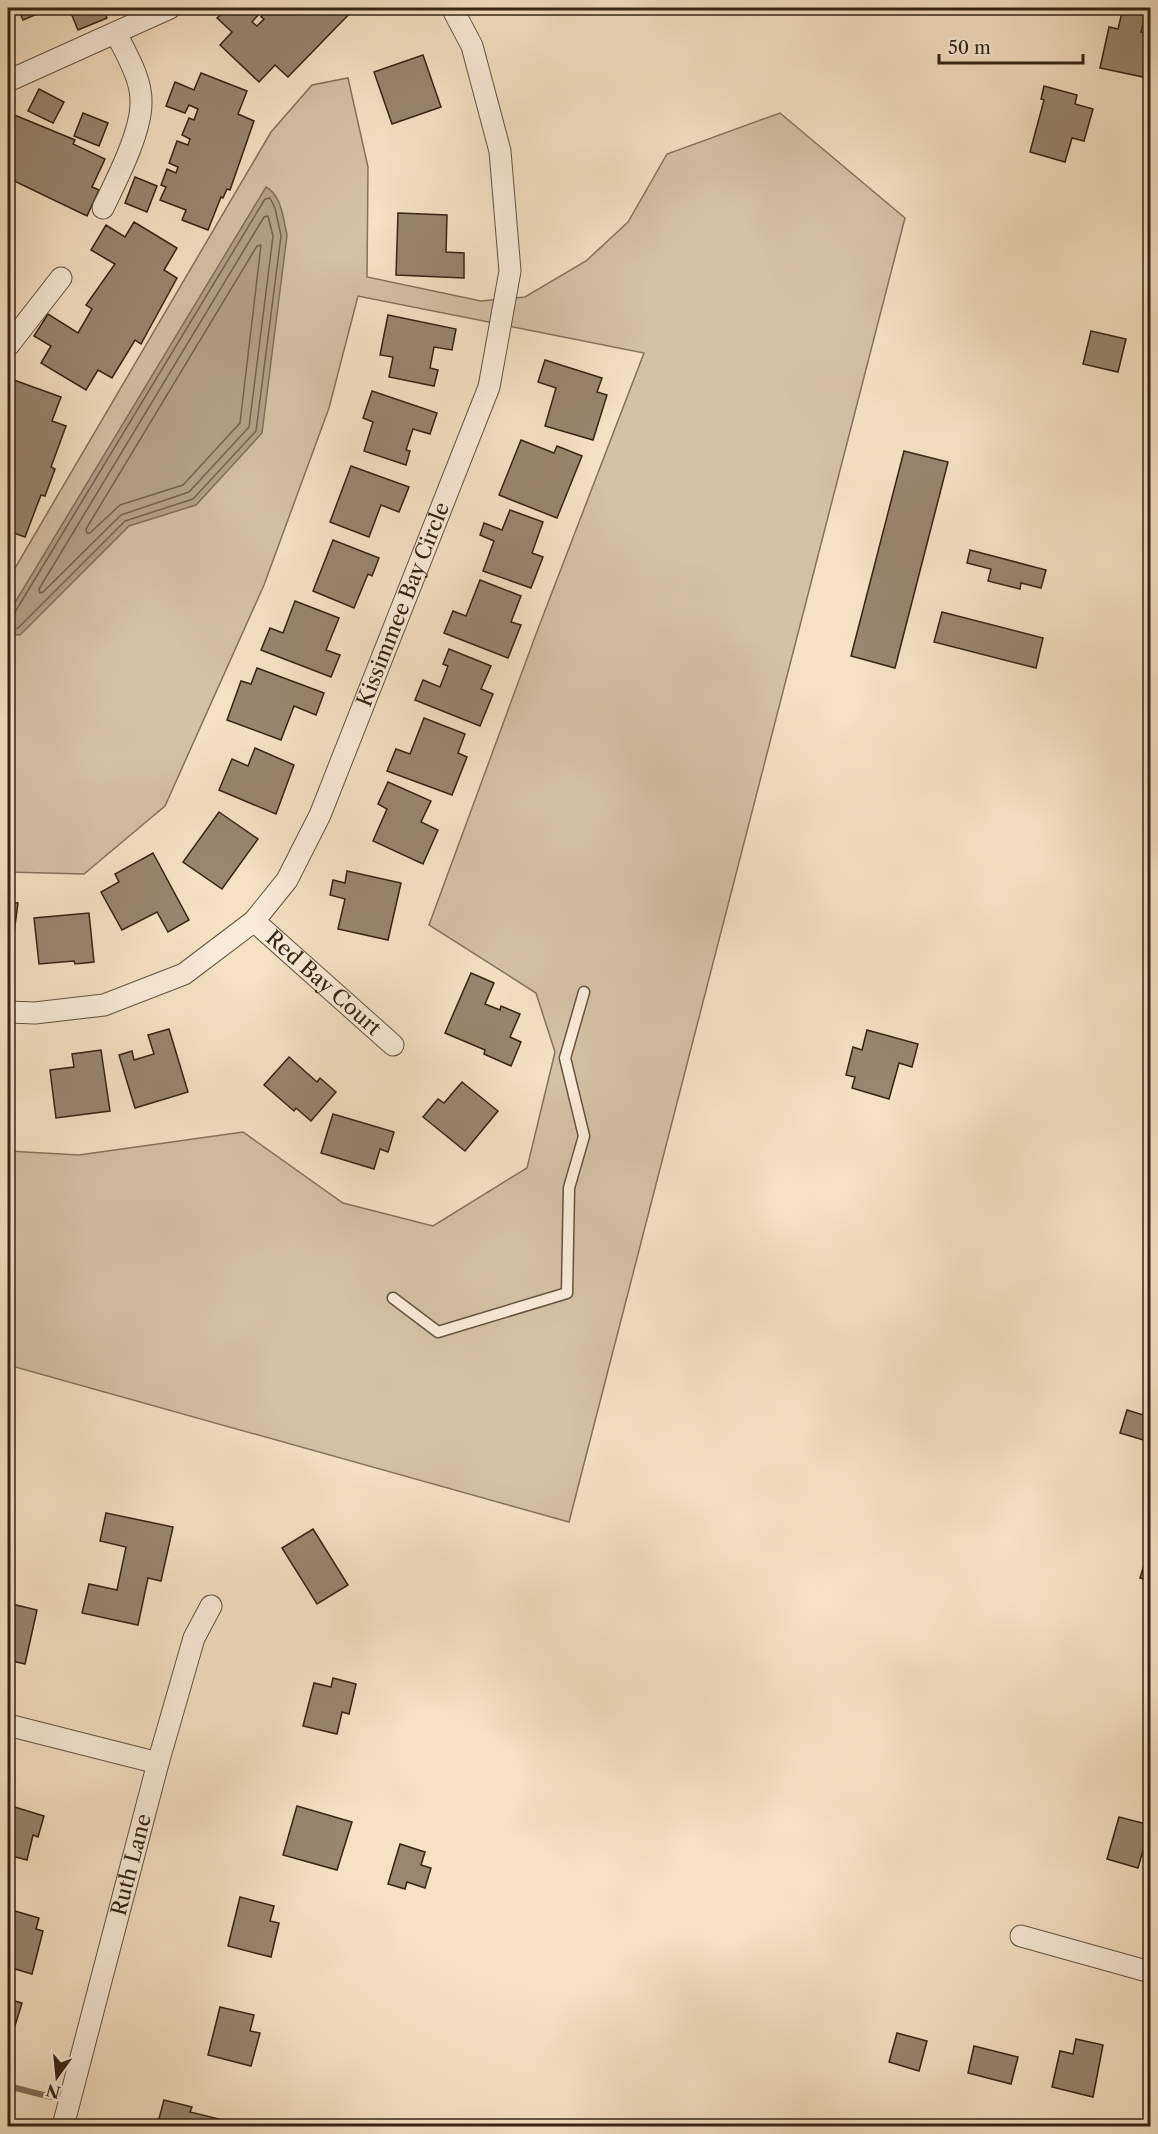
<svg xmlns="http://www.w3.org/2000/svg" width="1158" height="2134" viewBox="0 0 1158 2134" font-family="'Libre Caslon Text',serif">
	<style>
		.green { fill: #d5c1a6; stroke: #85725c; stroke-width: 1.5 }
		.water { fill: #b4a188; stroke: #816f59; stroke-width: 1.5 }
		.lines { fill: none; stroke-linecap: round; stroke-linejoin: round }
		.shore { stroke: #74624e; stroke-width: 1.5 }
		.stream { stroke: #816f59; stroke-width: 6 }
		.building { fill: #99866f; stroke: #352413; stroke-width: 1.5 }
		.lane-casing { stroke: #65533f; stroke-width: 13 }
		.street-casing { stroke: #65533f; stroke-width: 23 }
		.lane { stroke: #f9ecd9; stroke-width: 10 }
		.street { stroke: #f9ecd9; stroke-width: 21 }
		.labels { text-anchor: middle; stroke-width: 4.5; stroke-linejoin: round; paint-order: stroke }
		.street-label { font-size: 21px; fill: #352413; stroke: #f9ecd9 }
	</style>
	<rect width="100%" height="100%" fill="#f6e1c4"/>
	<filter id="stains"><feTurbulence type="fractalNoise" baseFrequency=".00333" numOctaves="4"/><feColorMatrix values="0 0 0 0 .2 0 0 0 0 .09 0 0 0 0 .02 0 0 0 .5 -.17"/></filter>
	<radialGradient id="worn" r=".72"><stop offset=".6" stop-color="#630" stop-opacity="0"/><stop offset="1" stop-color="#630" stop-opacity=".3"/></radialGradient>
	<!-- green -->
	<path class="green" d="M348,78L368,167L367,277L481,301L525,297L586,261L628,222L667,154L780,113L905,218L569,1522L8,1365V1151L79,1155L243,1132L343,1203L433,1226L527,1168L555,1052L536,993L429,925L536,634L644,353L358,296L329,408L264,585L165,806L84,874L8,872V580L271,132L312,85Z"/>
	<!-- water -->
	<path class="water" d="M266,187C282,196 283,218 287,235L262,433L196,505L129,526L20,635L8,634V614Z"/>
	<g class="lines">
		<!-- shore -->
		<g class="shore">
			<path d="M268,216L273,236L249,427L189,492L121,515L43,592L40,593L39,589L264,217Z"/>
			<path d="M261,245L240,423L183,485L120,505L90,533H87L86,529L257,246Z"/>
			<path d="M8,616L15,612L265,199L270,198L275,208L281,236L256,431L193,499L125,521L18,628L8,629"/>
		</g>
		<!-- stream -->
		<path class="stream" d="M8,2086L51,2097"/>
	</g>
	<!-- building -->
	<g class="building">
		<path d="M8,8H43L44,11L23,20L19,11L10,15L13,21L8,23Z"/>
		<path d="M69,8H103L107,18L78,30Z"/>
		<path d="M228,8H252L259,14L252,22L257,26L264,19L261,17L270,8H355L288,77L275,65L259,82L220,45L232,32L217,18Z"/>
		<path d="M1123,8L1146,11L1141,32L1150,33V41L1143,77L1100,68L1109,27L1118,29Z"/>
		<path d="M423,55L441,107L392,124L374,72Z"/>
		<path d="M201,73L247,91L238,114L254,121L230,190L227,189L223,198L221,197L208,230L182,220L186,210L160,200L166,187L161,185L167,169L176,173L178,167L169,163L177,141L188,145L190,139L182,135L189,118L194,120L198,109L189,105L185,113L166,106L175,82L194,90Z"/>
		<path d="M1044,86L1077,95L1075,104L1093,109L1084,141L1072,138L1065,162L1030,152L1044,100L1041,99Z"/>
		<path d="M39,89L64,102L53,123L28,111Z"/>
		<path d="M83,113L108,123L99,146L74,136Z"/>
		<path d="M12,114L75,140L73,144L105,159L92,187L99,190L87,216L8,178V123Z"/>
		<path d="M135,177L157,186L147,212L125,203Z"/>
		<path d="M398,213L447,215L446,252L464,253V278L396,275Z"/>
		<path d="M134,222L177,248L164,270L177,278L141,344L135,340L112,378L98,370L86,390L41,363L51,346L34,336L48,314L78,333L92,309L86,305L115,264L91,250L106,225L125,237Z"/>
		<path d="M388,315L456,329L452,350L434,347L430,368L438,370L434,386L389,377L393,357L380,355Z"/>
		<path d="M1091,331L1126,339L1118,372L1083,364Z"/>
		<path d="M545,360L602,378L597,392L607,395L593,440L545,426L556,388L538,382Z"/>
		<path d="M11,379L61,397L52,421L66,426L51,467L55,469L45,496L41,495L25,537L11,532L8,543V390Z"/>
		<path d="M372,391L437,413L430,434L413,429L406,450L410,451L406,465L364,451L373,422L363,418Z"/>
		<path d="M521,440L554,453L557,446L582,456L557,518L499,495Z"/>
		<path d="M904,451L948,462L895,668L851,656Z"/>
		<path d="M351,466L409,487L399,512L381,505L369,537L330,522Z"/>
		<path d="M510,510L543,522L532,553L543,557L531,588L483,571L494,541L480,535L484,523L502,530Z"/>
		<path d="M333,540L379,558L372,576L368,574L354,608L313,591Z"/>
		<path d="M970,550L1046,570L1041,588L1021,583L1020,589L988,581L991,569L967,563Z"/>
		<path d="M480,580L521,596L511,622L521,625L508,658L444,633L453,611L466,616Z"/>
		<path d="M295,601L339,618L326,650L340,655L331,677L261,650L270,628L283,633Z"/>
		<path d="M942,612L1043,638L1036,668L934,642Z"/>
		<path d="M449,649L491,666L481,689L493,694L480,726L415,700L423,680L440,687L448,666L443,664Z"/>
		<path d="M257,668L324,693L316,715L294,706L281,740L227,720L241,681L251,684Z"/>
		<path d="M424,718L465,734L458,753L467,757L452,795L387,771L396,749L410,754Z"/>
		<path d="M255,748L294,765L276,814L219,790L232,759L248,766Z"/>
		<path d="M388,782L431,801L421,822L438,830L423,864L373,841L387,809L378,804Z"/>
		<path d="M219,812L258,839L222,889L183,862Z"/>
		<path d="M153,853L189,920L168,932L157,912L122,930L101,892L119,882L115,874Z"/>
		<path d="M347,871L401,883L388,940L338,929L345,899L330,895L333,880L345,883Z"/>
		<path d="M8,902L18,903L10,963H8Z"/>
		<path d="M89,913L94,962L75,964L74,961L39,964L34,918Z"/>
		<path d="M471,973L494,983L485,1004L500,1010L501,1006L520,1014L510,1037L521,1042L511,1066L484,1054L485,1050L445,1033Z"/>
		<path d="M169,1029L188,1092L135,1108L119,1055L132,1051L134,1060L154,1054L148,1035Z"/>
		<path d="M867,1030L918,1044L912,1067L899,1063L889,1099L852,1088L855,1077L846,1075L853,1047L862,1050Z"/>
		<path d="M101,1050L110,1111L56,1118L50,1070L74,1067L72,1054Z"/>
		<path d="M289,1057L317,1082L320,1078L336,1092L311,1121L296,1108L294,1111L264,1085Z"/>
		<path d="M462,1082L498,1111L465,1151L423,1117L438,1099L444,1103Z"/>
		<path d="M333,1114L394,1132L388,1152L380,1149L374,1169L321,1153Z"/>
		<path d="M1127,1410L1150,1417V1442L1120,1433Z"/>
		<path d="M106,1513L173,1527L161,1581L148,1578L138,1625L82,1613L89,1584L117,1590L126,1547L100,1541Z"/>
		<path d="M313,1529L348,1585L317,1604L282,1548Z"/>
		<path d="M1150,1545V1581L1140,1578Z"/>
		<path d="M8,1603L37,1610L25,1664L8,1660Z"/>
		<path d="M333,1678L356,1684L349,1714L342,1712L337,1734L303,1726L314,1683L331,1687Z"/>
		<path d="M8,1805L44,1816L38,1837L33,1835L27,1860L8,1855Z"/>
		<path d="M297,1806L352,1822L337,1870L283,1855Z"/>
		<path d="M1119,1817L1150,1825L1138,1868L1107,1859Z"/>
		<path d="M400,1844L425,1852L421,1865L431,1868L425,1888L407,1882L405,1889L388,1884Z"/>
		<path d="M240,1897L274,1906L270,1921L279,1923L271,1957L228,1946Z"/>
		<path d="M8,1909L39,1918L36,1929L43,1931L32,1974L8,1967Z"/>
		<path d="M8,1999L22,2003L14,2029L8,2027Z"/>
		<path d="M220,2007L254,2015L250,2031L260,2033L251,2066L208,2055Z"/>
		<path d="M897,2033L927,2041L919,2071L889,2062Z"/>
		<path d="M1076,2039L1103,2045L1093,2097L1052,2087L1060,2051L1073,2054Z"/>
		<path d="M974,2046L1018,2057L1011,2084L968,2073Z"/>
		<path d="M164,2100L192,2107L190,2112L219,2119L217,2126H157Z"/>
	</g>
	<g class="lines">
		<!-- lane casing -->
		<g class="lane-casing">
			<path id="lane" d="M393,1298L438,1332L567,1293L569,1188L584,1136L565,1058L584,992"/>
		</g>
		<!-- street casing -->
		<g class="street-casing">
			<g id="street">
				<path d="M8,81L170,8"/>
				<path d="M103,208C116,181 141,133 141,103C142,79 126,54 116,33"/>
				<path d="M8,346L61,278"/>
				<path id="s1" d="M254,921L393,1045"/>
				<path id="s2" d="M8,1012L35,1013L104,1005L184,974L254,921L287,880L320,815L489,387L510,271L500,151L472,46L452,8"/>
				<path d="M8,1725L158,1763"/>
				<path d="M1021,1936L1150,1972"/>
				<path id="s3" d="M63,2126L158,1763L194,1638L211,1606"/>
			</g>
		</g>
		<!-- lane -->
		<use href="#lane" class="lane"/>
		<!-- street -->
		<use href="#street" class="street"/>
	</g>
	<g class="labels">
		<!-- street labels -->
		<g class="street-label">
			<text dy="7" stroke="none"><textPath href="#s2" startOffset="622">Kissimmee Bay Circle</textPath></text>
			<text dy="7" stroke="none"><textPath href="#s1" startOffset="93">Red Bay Court</textPath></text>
			<text dy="7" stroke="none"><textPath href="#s3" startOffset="270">Ruth Lane</textPath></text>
		</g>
	</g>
	<!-- margin -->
	<rect width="1158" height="2134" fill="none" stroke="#f6e1c4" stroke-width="30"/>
	<rect x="9" y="9" width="1140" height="2116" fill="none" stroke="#352413" stroke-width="3"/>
	<rect x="15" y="15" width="1128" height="2104" fill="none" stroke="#352413" stroke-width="1.5"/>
	<!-- north arrow -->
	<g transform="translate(57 2077) rotate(195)" stroke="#f9ecd9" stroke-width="4.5" paint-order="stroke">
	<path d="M0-4.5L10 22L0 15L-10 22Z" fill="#352413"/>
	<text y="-9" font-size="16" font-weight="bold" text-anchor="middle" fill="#352413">N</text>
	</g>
	<!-- scale -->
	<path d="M939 54v9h144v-9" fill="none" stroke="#352413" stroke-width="3"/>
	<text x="948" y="54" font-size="18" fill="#352413" stroke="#f9ecd9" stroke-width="4.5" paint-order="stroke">50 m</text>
	<rect width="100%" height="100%" filter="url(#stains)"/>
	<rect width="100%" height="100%" fill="url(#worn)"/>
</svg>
